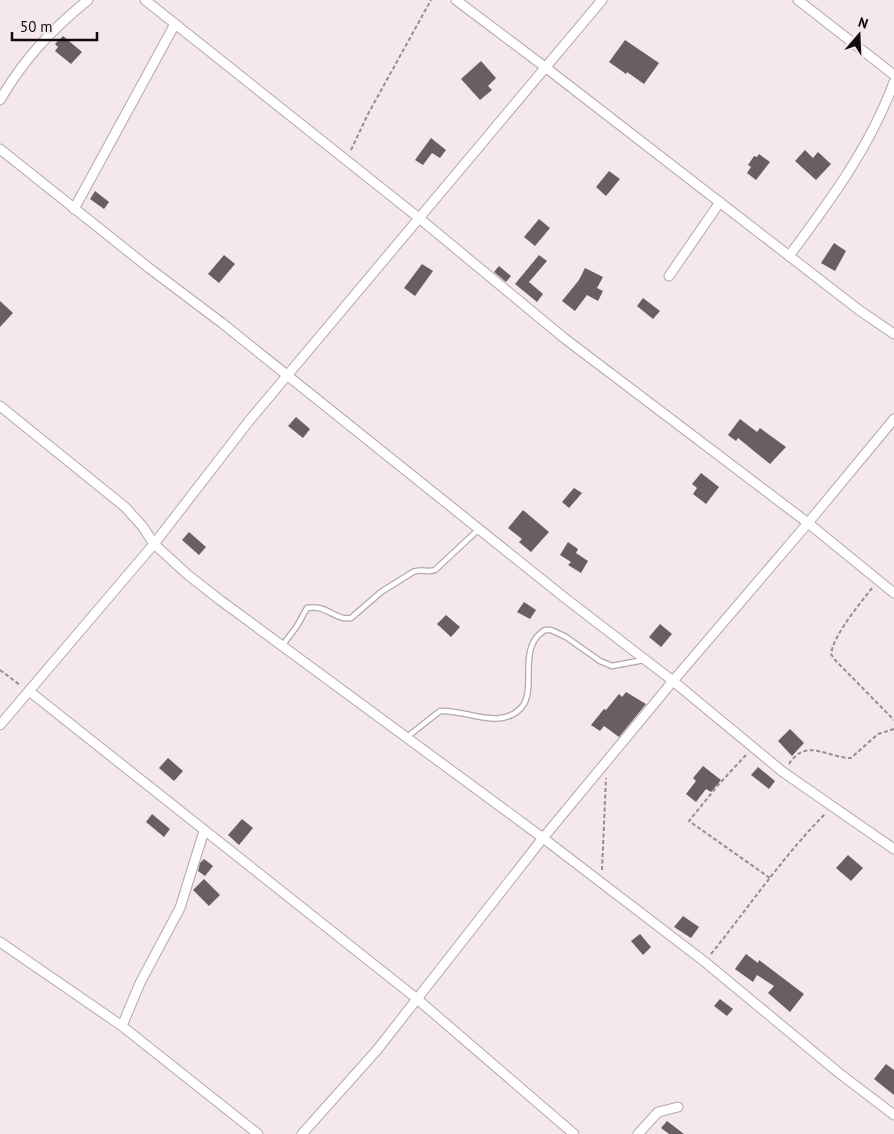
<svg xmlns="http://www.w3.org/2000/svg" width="894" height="1134" viewBox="0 0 894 1134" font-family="'PT Sans',sans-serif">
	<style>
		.building { fill: #695e60 }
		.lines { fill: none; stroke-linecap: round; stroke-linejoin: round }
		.service-casing { stroke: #b4a8aa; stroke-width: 7 }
		.minor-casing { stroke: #b4a8aa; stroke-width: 11 }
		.path { stroke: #968d8f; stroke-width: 2; stroke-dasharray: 4 2.5; stroke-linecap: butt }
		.service { stroke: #fff; stroke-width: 4.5 }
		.minor { stroke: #fff; stroke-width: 9 }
	</style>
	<rect width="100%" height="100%" fill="#f4e8eb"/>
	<!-- building -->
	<g class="building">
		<path d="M63,36L82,52L71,64L55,51L58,47L55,44Z"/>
		<path d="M625,40L659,63L644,84L627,72L626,74L609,62Z"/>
		<path d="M481,61L496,78L488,86L492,90L480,100L461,79Z"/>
		<path d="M431,138L446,150L440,158L432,153L423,165L415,160Z"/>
		<path d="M805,150L813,158L818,152L831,164L816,180L795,161Z"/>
		<path d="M759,154L770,162L756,180L747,173L751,167L748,165L754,156L757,157Z"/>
		<path d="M609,171L620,179L606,196L596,187Z"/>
		<path d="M95,191L109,202L104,209L90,199Z"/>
		<path d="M539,219L550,228L535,246L524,237Z"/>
		<path d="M834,243L846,251L835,271L821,263Z"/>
		<path d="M224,255L235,264L219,283L208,274Z"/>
		<path d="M539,255L547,261L529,282L543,294L537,302L515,284Z"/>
		<path d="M422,264L433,271L415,296L404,288Z"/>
		<path d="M499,266L511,276L506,282L494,272Z"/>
		<path d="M585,268L603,277L597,288L603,291L598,301L587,295L575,311L562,301L579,280Z"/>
		<path d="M643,298L660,311L653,319L637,306Z"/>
		<path d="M0,301L13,313L0,327Z"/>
		<path d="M296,417L310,429L303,438L288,426Z"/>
		<path d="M740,419L757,432L760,428L786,447L770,464L738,438L736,441L728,435Z"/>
		<path d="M701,473L719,487L706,504L693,494L697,488L692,484Z"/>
		<path d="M574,488L582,493L569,508L562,502Z"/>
		<path d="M523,510L549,532L531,552L519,542L522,539L508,528Z"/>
		<path d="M189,532L206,547L199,555L182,540Z"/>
		<path d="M568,542L578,549L576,553L588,561L581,573L568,565L571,562L560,555Z"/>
		<path d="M524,602L536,610L530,619L517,612Z"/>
		<path d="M446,615L460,627L451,637L437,624Z"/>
		<path d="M660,624L672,634L661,647L649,637Z"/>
		<path d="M626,692L646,704L619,737L604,726L600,731L591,725L604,709L606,710L619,694L622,697Z"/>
		<path d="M790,729L804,743L792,756L778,741Z"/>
		<path d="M168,758L183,771L174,781L159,768Z"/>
		<path d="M703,766L721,780L711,792L706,789L696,802L686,794L696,781L693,778Z"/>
		<path d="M758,767L775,781L769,789L751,775Z"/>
		<path d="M152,814L170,829L164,837L146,822Z"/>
		<path d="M242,819L253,828L239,845L228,835Z"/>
		<path d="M848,855L863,868L851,881L836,868Z"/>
		<path d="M204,859L213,866L205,876L198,871L200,863Z"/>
		<path d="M204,879L220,895L209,906L193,890Z"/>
		<path d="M683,916L699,927L691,938L674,927Z"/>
		<path d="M640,934L651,947L643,955L631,941Z"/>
		<path d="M746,954L758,963L759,960L804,994L790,1012L768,993L774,986L757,975L753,982L735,969Z"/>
		<path d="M720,999L733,1009L727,1016L714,1006Z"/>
		<path d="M886,1064L894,1070V1095L874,1079Z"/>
		<path d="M667,1121L684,1134H669L661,1128Z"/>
	</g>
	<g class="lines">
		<!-- service casing -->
		<g class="service-casing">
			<g id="service">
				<path d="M282,646L297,626L307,608C326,604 336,621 351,618L381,592L413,572C421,568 428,573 435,570L479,529"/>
				<path d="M407,737L440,711C466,709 499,731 521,708C536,692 521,658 536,638C538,635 542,632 545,630H551L566,637L600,661L612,666L644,660"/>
			</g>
		</g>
		<!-- minor casing -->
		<g class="minor-casing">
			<g id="minor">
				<path d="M145,0L419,218L564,338L808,523L894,593"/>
				<path d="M456,0L545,67L859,310L894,334"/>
				<path d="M798,0L894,75"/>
				<path d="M0,100C24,59 51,30 88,0"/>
				<path d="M0,149L149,268L222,323L565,598L673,681L783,772L894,849"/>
				<path d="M74,209L175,24"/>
				<path d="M789,256C830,201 870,147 894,82"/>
				<path d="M669,276L720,202"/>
				<path d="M0,406L125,507L143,527L154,544L188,575L220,600L543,838L705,962L839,1073L894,1115"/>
				<path d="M29,691L416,998L574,1134"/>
				<path d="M0,725L154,544L249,421L602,0"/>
				<path d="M0,942L122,1026L258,1134"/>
				<path d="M122,1026L140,983L180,908L204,831"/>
				<path d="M302,1134L377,1050L543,838L673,681L808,523L894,419"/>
				<path d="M638,1134L658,1112L678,1107"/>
			</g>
		</g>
		<!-- path -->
		<g class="path">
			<path d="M351,150L368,114L431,0"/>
			<path d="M872,588C859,605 834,634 831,654L835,660L894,720"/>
			<path d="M0,670L20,685"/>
			<path d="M746,755L719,784L689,821L770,878"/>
			<path d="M789,764C806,737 827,758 851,758L878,734L894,729"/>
			<path d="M602,870L606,778"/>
			<path d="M711,954C749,907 783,856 826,813"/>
		</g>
		<!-- service -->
		<use href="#service" class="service"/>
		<!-- minor -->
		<use href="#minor" class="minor"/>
	</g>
	<!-- north arrow -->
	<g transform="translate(859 35) rotate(19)" stroke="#f4e8eb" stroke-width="4" paint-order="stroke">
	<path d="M0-4L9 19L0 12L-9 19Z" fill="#100c0c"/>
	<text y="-8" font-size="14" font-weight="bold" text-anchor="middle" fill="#100c0c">N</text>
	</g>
	<!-- scale -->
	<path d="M12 32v8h85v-8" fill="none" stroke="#100c0c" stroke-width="2.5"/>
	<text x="20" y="32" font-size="15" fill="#100c0c" stroke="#f4e8eb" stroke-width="4" paint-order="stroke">50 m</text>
</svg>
